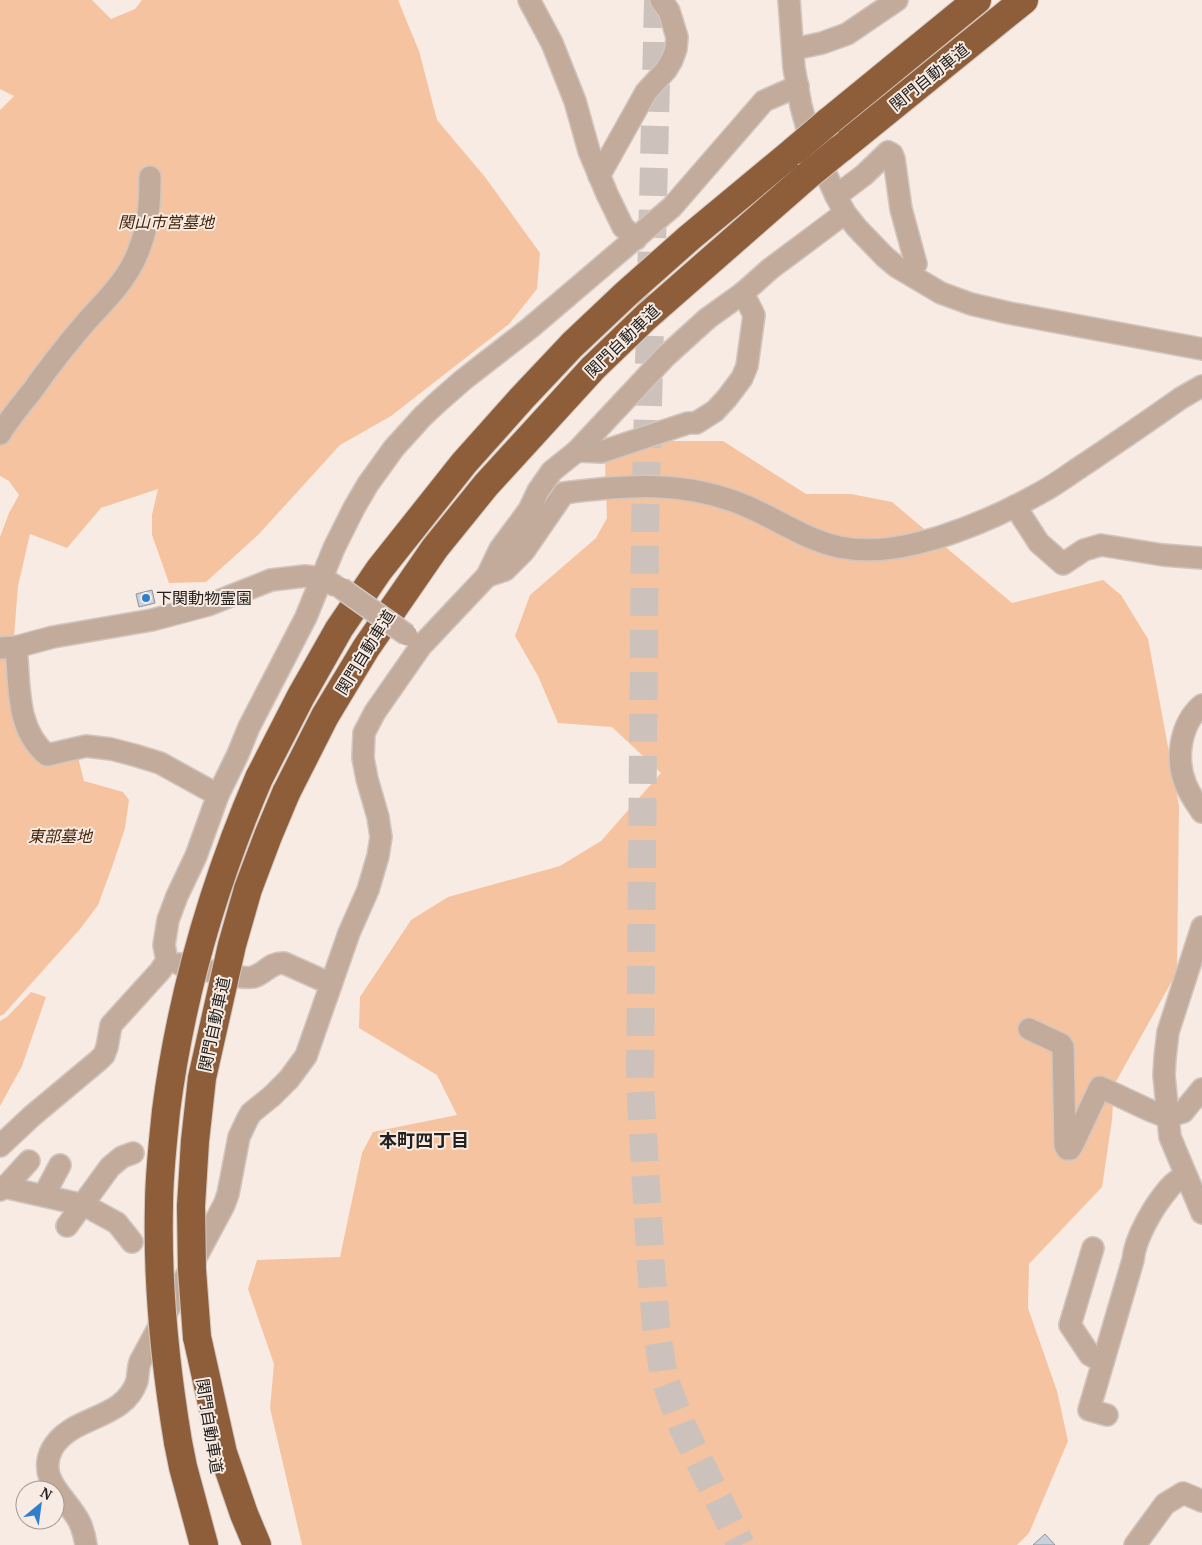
<svg xmlns="http://www.w3.org/2000/svg" width="1202" height="1545" viewBox="0 0 1202 1545" font-family="'PT Serif','Noto Sans JP',serif">
	<style>
		.green { fill: #f6c3a0 }
		.building { fill: #c9d2dc; stroke: #8b939c }
		.lines { fill: none; stroke-linecap: round; stroke-linejoin: round }
		.highway-tunnel { stroke: #cdc2bb; stroke-width: 28; stroke-dasharray: 28 14; stroke-linecap: butt }
		.minor-casing { stroke: #d1c6bf; stroke-width: 24 }
		.highway-casing { stroke: #d1c6bf; stroke-width: 30 }
		.minor { stroke: #c3ab9b; stroke-width: 21 }
		.highway { stroke: #8e5e3a; stroke-width: 28 }
		.minor-bridge-casing { stroke: #d1c6bf; stroke-width: 24; stroke-linecap: butt }
		.highway-bridge-casing { stroke: #d1c6bf; stroke-width: 30; stroke-linecap: butt }
		.minor-bridge { stroke: #c3ab9b; stroke-width: 21 }
		.highway-bridge { stroke: #8e5e3a; stroke-width: 28 }
		.poi-dot { fill: #2f7fce; stroke: #f7ebe3; stroke-width: 2 }
		.labels { text-anchor: middle; stroke-width: 4; stroke-linejoin: round; paint-order: stroke }
		.street-label { font-size: 16px; fill: #24201d; stroke: #f7ebe3 }
		.park-label { font-size: 16px; font-style: italic; fill: #472407; stroke: #f7ebe3 }
		.poi-label { font-size: 16px; fill: #24201d; stroke: #f7ebe3; text-anchor: start }
		.neighbourhood-label { font-size: 18px; font-weight: bold; fill: #24201d; stroke: #f7ebe3 }
	</style>
	<rect width="100%" height="100%" fill="#f7ebe3"/>
	<!-- green -->
	<g class="green">
		<path d="M0,0H92L111,19L135,9L142,0H398L419,51L437,120L485,177L540,253L537,289L509,324L391,416L340,445L258,535L206,582L169,583L152,535V515L158,489L101,508L67,548L30,534L18,586L14,636L0,640V537L9,513L19,495L9,481L0,476V110L14,96L0,89Z"/>
		<path d="M671,441H723L806,494H851L892,502L1012,603L1103,580L1121,595L1148,639L1179,806L1177,972L1114,1085L1112,1120L1102,1187L1029,1264L1028,1308L1057,1391L1068,1441L1029,1533L1017,1545H302L270,1408L274,1364L248,1289L257,1260L340,1257L362,1153L373,1132L457,1115L437,1075L359,1028L360,997L411,920L448,897L560,866L601,841L661,773L612,727L558,723L538,676L515,636L530,595L596,538L607,518L605,462L610,451Z"/>
		<path d="M0,657L11,659L28,736L77,753L84,781L123,792L129,800L125,828L112,867L98,905L80,929L4,1014L0,1016Z"/>
		<path d="M31,992L46,997L22,1066L0,1106V1021L7,1017Z"/>
	</g>
	<!-- building -->
	<g class="building">
		<path d="M152,590L155,603L139,607L136,594Z"/>
		<path d="M1045,1534L1055,1545H1033Z"/>
	</g>
	<g class="lines">
		<!-- highway-tunnel -->
		<path class="highway-tunnel" d="M658,0L645,528L640,1084L651,1267L656,1325L664,1378L683,1428L741,1545"/>
		<!-- minor casing -->
		<g class="minor-casing">
			<g id="minor">
				<path d="M529,0L552,43L575,101L589,151L607,194L623,227L636,239"/>
				<path d="M789,0L794,68L801,106L810,139L836,196L845,213L857,228L885,257L897,267L941,293L971,304L1009,313L1202,349"/>
				<path d="M794,49L822,43L847,34L897,0"/>
				<path d="M599,176L646,92L666,70L672,60L676,49L677,37L669,11L661,0"/>
				<path d="M836,196L864,175L888,152L892,154L894,159L901,209L916,264"/>
				<path d="M0,434C9,419 21,405 32,391C49,367 67,344 86,322C104,302 124,283 135,259C148,231 150,207 150,177"/>
				<path d="M577,451L601,452L688,423H696L715,411L727,398L742,378L747,366L754,315L743,293"/>
				<path d="M1015,506L1039,543L1063,564L1084,550L1101,545L1163,555L1202,558"/>
				<path d="M487,576L505,570L524,551L564,493C627,485 685,480 746,506C777,519 806,540 839,547C874,554 907,547 940,537C974,526 1008,511 1040,493C1057,484 1072,472 1088,462C1119,441 1150,420 1181,398L1202,386"/>
				<path d="M16,647C20,683 15,729 47,755L86,746L111,749L134,755L160,763L218,795"/>
				<path d="M0,648L16,647L53,637L152,620L208,605L271,580L305,576L321,578L334,585"/>
				<path d="M1202,705C1180,724 1175,759 1186,785C1190,795 1196,803 1202,812"/>
				<path d="M1202,927L1168,1032L1165,1058L1164,1075L1170,1137L1202,1213"/>
				<path d="M179,964C192,967 243,980 253,977C265,974 270,962 284,963L331,984"/>
				<path d="M1029,1029L1061,1044L1063,1047L1065,1145L1067,1149H1070L1073,1144L1100,1087L1149,1110L1167,1117L1183,1112L1202,1089"/>
				<path d="M0,1146L32,1116L99,1060L104,1055L107,1047L111,1025L160,971L167,961L164,945L168,920L177,896L196,856L218,795L238,754L249,727L306,617L334,548L354,508L368,484L394,448L423,416L438,402L463,380L530,328L672,207L764,101L798,86"/>
				<path d="M4,1187L84,1205L117,1223L132,1242"/>
				<path d="M0,1190L7,1185L29,1161"/>
				<path d="M44,1195L60,1165"/>
				<path d="M67,1226L110,1167L122,1157L133,1153"/>
				<path d="M1093,1248L1070,1325L1090,1355L1103,1362"/>
				<path d="M1107,1415L1089,1410L1133,1260C1135,1237 1155,1204 1170,1187C1174,1182 1180,1179 1185,1175"/>
				<path d="M86,1545C85,1538 83,1530 80,1523C68,1498 36,1480 52,1449C70,1415 124,1421 137,1381C138,1376 138,1368 140,1362L224,1205L228,1194L239,1137L247,1120L251,1113L272,1096L289,1079L306,1056L349,933L368,890L378,856L381,837L378,817L367,779L363,758L364,733L375,712L421,646L487,576L500,549L529,510L538,491L552,471L577,451L666,356L708,318L743,293L770,269L845,213"/>
				<path d="M1135,1545L1165,1504L1183,1493L1202,1501"/>
			</g>
		</g>
		<!-- highway casing -->
		<g class="highway-casing">
			<g id="highway">
				<path d="M829,121L977,0"/>
				<path d="M840,149L1024,0"/>
				<path d="M259,778L301,696L339,629L379,570L464,463L522,398L572,345L627,293L689,238L795,150"/>
				<path d="M286,793L325,716L366,648L435,548L486,485L593,368L646,317L807,176"/>
				<path d="M197,1337L223,1453L244,1514L257,1545"/>
				<path d="M178,1442L183,1467L204,1545"/>
			</g>
		</g>
		<!-- minor -->
		<use href="#minor" class="minor"/>
		<!-- highway -->
		<use href="#highway" class="highway"/>
		<!-- minor-bridge casing -->
		<g class="minor-bridge-casing">
			<path id="minor-bridge" d="M341,588L407,635"/>
		</g>
		<!-- highway-bridge casing -->
		<g class="highway-bridge-casing">
			<g id="highway-bridge">
				<path d="M795,150L829,121"/>
				<path d="M807,176L840,149"/>
				<path d="M197,1337L192,1270L191,1206L195,1141L202,1078L232,945L248,889L268,836L286,793"/>
				<path d="M178,1442C165,1364 157,1284 159,1205C159,1174 163,1142 166,1111C181,995 213,885 259,778"/>
			</g>
		</g>
		<!-- minor-bridge -->
		<use href="#minor-bridge" class="minor-bridge"/>
		<!-- highway-bridge -->
		<use href="#highway-bridge" class="highway-bridge"/>
	</g>
	<!-- markers -->
	<circle class="poi-dot" cx="146" cy="598" r="5"/>
	<g class="labels">
		<!-- street labels -->
		<g class="street-label">
			<text transform="translate(929 77) rotate(-39)" y="6">関門自動車道</text>
			<text transform="translate(622 341) rotate(-44)" y="6">関門自動車道</text>
			<text transform="translate(365 652) rotate(-58)" y="6">関門自動車道</text>
			<text transform="translate(214 1024) rotate(-78)" y="6">関門自動車道</text>
			<text transform="translate(210 1426) rotate(81)" y="6">関門自動車道</text>
		</g>
		<!-- park labels -->
		<g class="park-label">
			<text x="166" y="228">関山市営墓地</text>
			<text x="60" y="842">東部墓地</text>
		</g>
		<!-- poi labels -->
		<g class="poi-label">
			<text x="156" y="604">下関動物霊園</text>
		</g>
		<!-- neighbourhood labels -->
		<g class="neighbourhood-label">
			<text x="424" y="1147">本町四丁目</text>
		</g>
	</g>
	<!-- north arrow -->
	<g transform="translate(40 1505) rotate(29)"><circle r="24" fill="#f7ebe3" stroke="#a39a94"/>
	<path d="M0-4L9 19L0 12L-9 19Z" fill="#2f7fce"/>
	<text y="-8" font-size="14" font-weight="bold" text-anchor="middle" fill="#24201d">N</text>
	</g>
</svg>
